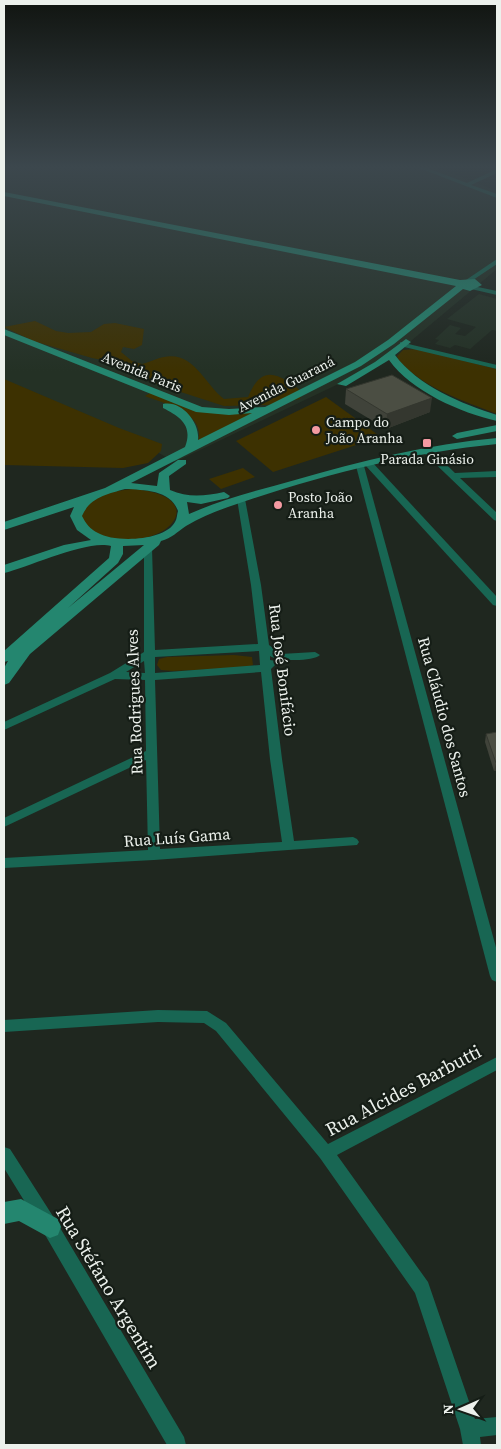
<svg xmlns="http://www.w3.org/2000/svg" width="501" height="1449" viewBox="0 0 501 1449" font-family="'Source Serif 4',serif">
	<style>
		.built { fill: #243125 }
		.green { fill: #3d3101 }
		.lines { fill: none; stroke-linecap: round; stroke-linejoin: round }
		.street { fill: #186653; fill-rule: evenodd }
		.secondary { fill: #24866f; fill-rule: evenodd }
		.wall { fill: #40433a }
		.shaded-wall { fill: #34372f }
		.building { fill: #4b4e43; stroke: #34372f }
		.poi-dot { fill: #f49aa2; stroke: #151d16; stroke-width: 2 }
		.labels { text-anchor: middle; stroke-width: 4.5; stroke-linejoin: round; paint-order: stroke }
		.far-street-label { font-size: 14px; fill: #ecf1ec; stroke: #151d16 }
		.far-poi-label { font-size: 14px; fill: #ecf1ec; stroke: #151d16; text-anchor: start }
		.street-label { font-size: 16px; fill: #ecf1ec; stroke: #151d16 }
		.near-street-label { font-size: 19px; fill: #ecf1ec; stroke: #151d16 }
	</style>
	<rect width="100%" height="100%" fill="#1f271f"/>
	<!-- built -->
	<g class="built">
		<path d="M4,168H439L497,191V269L393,356L372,368L175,462L103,422L4,387Z"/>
		<path d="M479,294L497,299V331L492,330L470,349L455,345L450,348L435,344L439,340L435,339L450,325L461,328L455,334L465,336L476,327L447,319Z"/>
	</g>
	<!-- green -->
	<g class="green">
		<path d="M35,321L56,331L68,333L91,332L104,324L115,323L144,329L142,345L134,349L123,347L121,352L132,361L142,364C150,362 157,358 164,357C194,351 205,385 224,399L248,397C257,376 267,368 287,381C293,386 298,386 301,393L300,399L267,405L224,406L153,383L113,362L92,358L33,341L4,327Z"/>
		<path d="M416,349L497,369V414C464,401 422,388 398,359L397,356L403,350Z"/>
		<path d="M4,379L119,428L162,444L161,451L148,463L123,468L4,465Z"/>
		<path d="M150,393L189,408L261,411L198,441C206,413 165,404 145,396Z"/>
		<path d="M326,397L381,437L273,472L236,441Z"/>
		<path d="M243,468L255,477L221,489L209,479Z"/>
		<path d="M133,489C213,496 169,550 112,538C107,537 98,537 93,534C89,530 85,523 81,519C85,496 113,491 133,489Z"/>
		<path d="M234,655L252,657L253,665L244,668L172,671L161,670L157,665L159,659L167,657Z"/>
	</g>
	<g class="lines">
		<!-- street -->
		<g class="street">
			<path d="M419,168H427L467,183L497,169V173L471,185L497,194V198Z"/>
			<path d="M497,259V264L470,282H466V280Z"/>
			<path d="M473,286L497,291V295L471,289V287Z"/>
			<path d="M400,342L497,365V369L400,346Z"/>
			<path d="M423,448H429L455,473L497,471V477L460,478L497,513V521L494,520L423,452Z"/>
			<path d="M369,461L372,462L497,597V606L493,605L366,466L365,464Z"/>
			<path d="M360,463L364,466L497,951V982L492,980L490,976L356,466Z"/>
			<path d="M241,496L245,499L261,585L269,645L281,654L315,652L320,655C313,662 278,661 270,656V660L276,661L277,663L271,669L282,759L294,841L353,837L357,839L359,842L357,845L154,860L4,868V858L148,850L146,760L4,827V818L146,751L145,680L115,679L4,730V722L110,673L144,652V546H150L152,548L155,650L258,644L251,585L237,499ZM259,651L260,665L155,673V657ZM144,661L145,673L126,672ZM261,672L270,759L282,842L160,849L155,680Z"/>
			<path d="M158,1010L207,1011L226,1023L328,1144L497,1057V1070L337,1155L428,1282L475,1419L497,1417V1435L480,1437L481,1445H463L460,1429L415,1293L320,1158L216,1031L204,1023L158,1022L4,1032V1020Z"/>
			<path d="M4,1147L10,1149L56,1221L184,1437L186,1445H167L44,1233L4,1168Z"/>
		</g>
		<!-- secondary -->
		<g class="secondary">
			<path d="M4,192L460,280L475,279L482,285L470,291L463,289L394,344L361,366L131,483L157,486L159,473L178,460H186V464L169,476L170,490C188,498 205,496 224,492L230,496L228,498L201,504L187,502L189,514C223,499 259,490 295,480C361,461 428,444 497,438V444C406,453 315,477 228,507C214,512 199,518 186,526C177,532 172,538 161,541L159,545L30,654L9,683L4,685V668L8,661L4,662V651L109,558L111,546C88,539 29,567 4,573V565L64,545L91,540L77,530L70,516L74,507L4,530V522L105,488L185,447C193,426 181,417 163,408V404C182,400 200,423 198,440L252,413L229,415L196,412L4,335V329L202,407L229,409L265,407L355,362L388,340L456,286L4,196ZM125,489C144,490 171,490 178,511C177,514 177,519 175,522C165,541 115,543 98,533C90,529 86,524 82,516C90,497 108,494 125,489ZM144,545L68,608L118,563L123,554V546Z"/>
			<path d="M406,339L411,342L395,355C418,386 462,404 497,415V421C461,413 411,391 389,360L346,386L337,384L375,362Z"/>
			<path d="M497,425V431L457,439L452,436L457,433Z"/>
			<path d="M21,1199L58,1219L61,1227L58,1235L50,1238L19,1221L4,1224V1202Z"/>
		</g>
	</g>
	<!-- wall -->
	<g class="wall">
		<path d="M346,389L430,412L386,429L345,404Z"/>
		<path d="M497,732V771H494L485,742L486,734Z"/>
	</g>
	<!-- shaded-wall -->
	<g class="shaded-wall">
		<path d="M432,398L430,412L386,429L387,414Z"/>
		<path d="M496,763H497V771H494Z"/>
	</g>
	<!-- building -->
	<g class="building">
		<path d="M392,375L432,398L387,414L346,389Z"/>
		<path d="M497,732V763H496L486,734Z"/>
	</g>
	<!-- sky -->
	<linearGradient id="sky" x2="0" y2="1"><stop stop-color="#111511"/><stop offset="0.45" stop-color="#3c474d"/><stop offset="1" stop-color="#3c474d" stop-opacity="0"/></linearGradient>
	<rect width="501" height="371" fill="url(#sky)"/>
	<!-- markers -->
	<g class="poi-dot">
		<circle cx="316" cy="430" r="5"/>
		<rect x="422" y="438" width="10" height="10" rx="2.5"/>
		<circle cx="278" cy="505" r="5"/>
	</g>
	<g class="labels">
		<!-- far-street labels -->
		<g class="far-street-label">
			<text transform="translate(142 372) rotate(22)" y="5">Avenida Paris</text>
			<text transform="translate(286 384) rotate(-27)" y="5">Avenida Guaraná</text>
		</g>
		<!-- far-poi labels -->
		<g class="far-poi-label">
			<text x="326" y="427">Campo do<tspan x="326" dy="16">João Aranha</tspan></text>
			<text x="427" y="464" text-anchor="middle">Parada Ginásio</text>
			<text x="288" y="502">Posto João<tspan x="288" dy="16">Aranha</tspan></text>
		</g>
		<!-- street labels -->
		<g class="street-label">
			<text transform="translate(283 670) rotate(83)" y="6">Rua José Bonifácio</text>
			<text transform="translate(134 702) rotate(-92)" y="6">Rua Rodrigues Alves</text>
			<text transform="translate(445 717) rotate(75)" y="6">Rua Cláudio dos Santos</text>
			<text transform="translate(177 837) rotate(-4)" y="6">Rua Luís Gama</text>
		</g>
		<!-- near-street labels -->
		<g class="near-street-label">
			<text transform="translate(403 1090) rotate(-28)" y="7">Rua Alcides Barbutti</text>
			<text transform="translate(109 1287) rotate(59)" y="7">Rua Stéfano Argentim</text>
		</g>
	</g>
	<!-- border -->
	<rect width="501" height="1449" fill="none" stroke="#ecf1ec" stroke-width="10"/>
	<!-- north arrow -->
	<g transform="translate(461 1409) rotate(268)" stroke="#151d16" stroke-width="4" paint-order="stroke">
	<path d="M0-4L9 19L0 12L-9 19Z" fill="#ecf1ec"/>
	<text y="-8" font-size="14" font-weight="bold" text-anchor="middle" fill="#ecf1ec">N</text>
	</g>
</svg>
